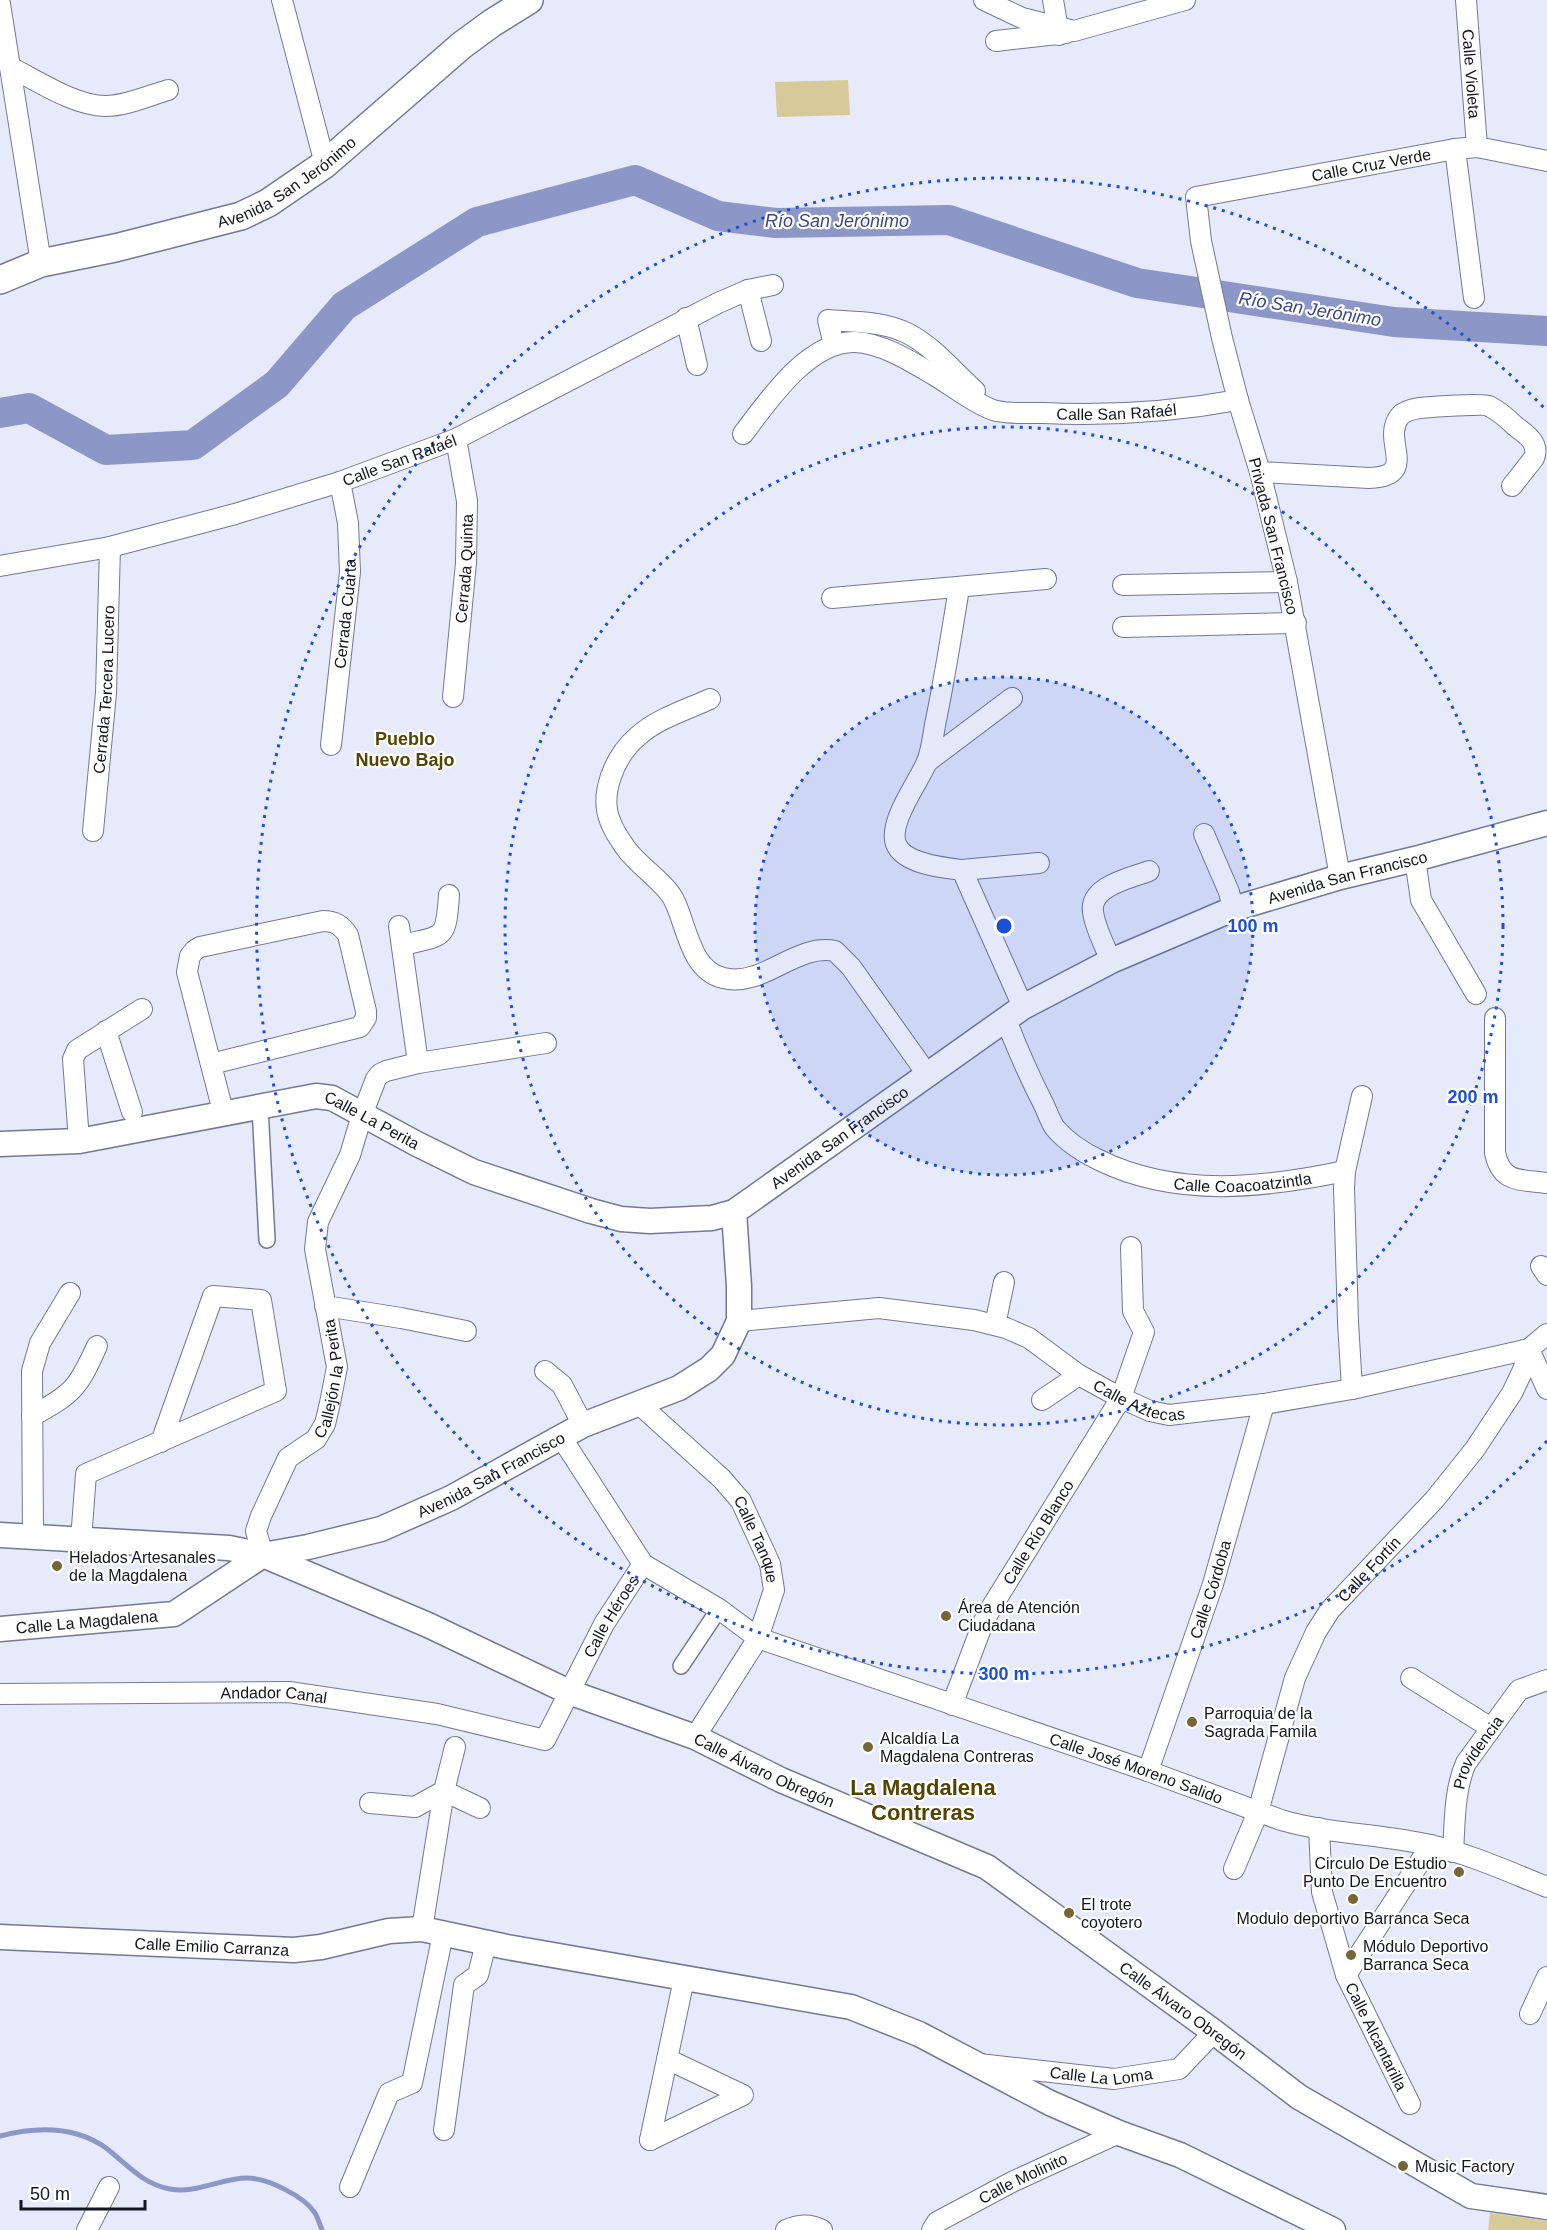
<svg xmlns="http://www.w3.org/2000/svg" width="1547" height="2230" viewBox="0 0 1547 2230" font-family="Arial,sans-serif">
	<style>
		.green { fill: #d7ca99 }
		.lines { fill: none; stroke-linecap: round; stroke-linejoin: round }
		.stream { stroke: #8c96c7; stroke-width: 5 }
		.river { stroke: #8c96c7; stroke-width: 30 }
		.pedestrian-casing { stroke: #737991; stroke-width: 18 }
		.minor-casing { stroke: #737991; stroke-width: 22 }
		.tertiary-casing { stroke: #737991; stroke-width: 27 }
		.secondary-casing { stroke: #737991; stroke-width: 30 }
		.pedestrian { stroke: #fff; stroke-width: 15 }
		.minor { stroke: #fff; stroke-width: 20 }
		.tertiary { stroke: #fff; stroke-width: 24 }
		.secondary { stroke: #fff; stroke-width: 27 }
		.ring { fill: none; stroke: #1d4ed8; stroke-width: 3; stroke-dasharray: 3 6 }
		.poi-dot { fill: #756735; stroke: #fff; stroke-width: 2 }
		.labels { text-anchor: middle; stroke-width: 4.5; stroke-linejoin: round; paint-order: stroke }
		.street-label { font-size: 16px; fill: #14161f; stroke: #fff }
		.poi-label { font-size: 16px; fill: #14161f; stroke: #fff; text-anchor: start }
		.water-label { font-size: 18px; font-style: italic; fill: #3e4785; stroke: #fff }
		.neighbourhood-label { font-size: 18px; font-weight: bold; fill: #534400; stroke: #fff }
		.district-label { font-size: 22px; font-weight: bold; fill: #534400; stroke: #fff }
		.centre { fill: #1d4ed8; stroke: #fff; stroke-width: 3 }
		.ring-label { font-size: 18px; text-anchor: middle; font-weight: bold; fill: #1d4ed8; stroke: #fff; stroke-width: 4.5; stroke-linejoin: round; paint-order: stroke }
	</style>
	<rect width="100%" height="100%" fill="#e6eafb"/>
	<!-- green -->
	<g class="green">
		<path d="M848,80L850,115L777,117L775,82Z"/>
		<path d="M1490,2213L1547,2221V2230H1488Z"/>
	</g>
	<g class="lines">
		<!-- stream -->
		<path class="stream" d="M0,2136C35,2127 75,2126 106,2148C127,2164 142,2184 170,2189C196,2194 222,2178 247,2178C267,2178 304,2196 315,2213C318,2218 320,2225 322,2230"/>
		<!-- river -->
		<path class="river" d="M0,413L29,408L106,450L193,445L277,384L344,306L477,222L635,180L718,216L776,223L949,220L1137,283L1394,322L1547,331"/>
		<!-- pedestrian casing -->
		<g class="pedestrian-casing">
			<g id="pedestrian">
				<path d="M260,1107L267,1240"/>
				<path d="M681,1666L719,1609"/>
			</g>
		</g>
		<!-- minor casing -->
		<g class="minor-casing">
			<g id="minor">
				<path d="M282,0L325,164"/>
				<path d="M984,0L1022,18L1074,31L1185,0"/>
				<path d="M1053,0L1059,35"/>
				<path id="s1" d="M1466,0L1477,147"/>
				<path d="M0,4L41,263"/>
				<path d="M996,41L1066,33"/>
				<path d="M10,67C36,80 75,106 105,106C125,106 148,96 168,90"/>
				<path d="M1455,149L1474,298"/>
				<path d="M748,290L761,341"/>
				<path d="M686,318L697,365"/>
				<path d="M834,345L828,320C854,322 883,321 907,333C933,346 954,372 975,391"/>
				<path id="s2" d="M743,434C768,401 808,341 855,342C882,343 912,362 934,375C949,384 983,409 997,411C1012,414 1028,413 1043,413C1108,416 1173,412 1238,400"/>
				<path d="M1260,472L1369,478C1421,476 1380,440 1400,416C1404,411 1413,409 1420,408C1431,407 1483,403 1489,406C1499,411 1508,419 1515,426C1526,434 1540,443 1534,458L1512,486"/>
				<path id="s3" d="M0,566L110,547L235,514L340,482L456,439L718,303L748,290L773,285"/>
				<path d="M1123,585L1287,582"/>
				<path d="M959,588C952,632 945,676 936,720C933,734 932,751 926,764C917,784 888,823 896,844C904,864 944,868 962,870L1023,1007"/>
				<path d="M832,598L1046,579"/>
				<path d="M1123,627L1296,623"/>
				<path id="s4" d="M453,697L466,563L467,501L456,439"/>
				<path d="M710,699C686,710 656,719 637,737C615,756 598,795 611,823C614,831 620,840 625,847C637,865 665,882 674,900C687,926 690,970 723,978C763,988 796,943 835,951L851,967L927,1074"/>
				<path id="s5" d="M331,745L350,572L348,523L340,482"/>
				<path d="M927,762L1012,698"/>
				<path id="s6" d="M93,831L106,693L110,547"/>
				<path d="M1204,834L1229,892L1233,909"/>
				<path d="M1415,859L1421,900L1476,994"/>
				<path d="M962,870L1039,863"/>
				<path id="s7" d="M1340,877L1287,582L1260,472L1238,400L1222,338L1201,241L1196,197L1455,149L1477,147L1547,161"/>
				<path d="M399,926L418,1063"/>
				<path d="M402,945C444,935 446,941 449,895"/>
				<path d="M1111,961C1105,946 1095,928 1093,912C1089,886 1131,878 1149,871"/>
				<path d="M1495,1018V1153C1502,1184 1520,1179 1547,1183"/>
				<path id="s8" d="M1006,1020C1017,1048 1029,1076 1043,1103C1047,1111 1050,1121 1055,1128C1066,1141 1084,1153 1099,1160C1176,1198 1264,1188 1345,1171"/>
				<path d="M106,1031L132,1112"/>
				<path d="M211,1064L360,1027L366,1018V1011L348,935C341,925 335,921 323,921L200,947L195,950L190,956L187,972L224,1115"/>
				<path d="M79,1141L73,1059L77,1050L142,1009"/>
				<path d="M1541,1266L1547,1275"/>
				<path d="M325,1306L401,1318L466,1331"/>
				<path id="s9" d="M739,1321L879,1308L974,1320L1006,1328L1029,1338L1079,1375L1121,1398L1150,1411L1169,1415L1264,1404L1352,1389L1529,1349L1547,1334"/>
				<path d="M995,1325L1004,1282"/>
				<path d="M1529,1349L1547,1389"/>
				<path d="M545,1371L562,1385L583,1425"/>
				<path d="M1352,1389L1348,1322L1344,1188L1345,1171L1362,1096"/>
				<path d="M1042,1400L1079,1375"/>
				<path id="s10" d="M638,1403L722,1479L741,1501L770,1564L774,1590L758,1638L695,1737"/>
				<path d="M32,1416C73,1394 78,1388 97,1346"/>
				<path id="s11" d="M561,1437L643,1564L719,1609L758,1638L1148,1771L1281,1820C1329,1834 1381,1834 1430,1845C1470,1854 1509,1872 1547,1887"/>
				<path d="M33,1537L32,1371L40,1343L70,1293"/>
				<path d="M81,1540L86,1474L276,1391L261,1300L213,1296L161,1442"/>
				<path id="s12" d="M263,1555L256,1531L261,1516L288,1458L316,1439L325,1424L330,1403L337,1367L315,1249L318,1222L350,1155L362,1115L376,1079L380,1074L386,1071L418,1063L546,1043"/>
				<path d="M1411,1678L1491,1728"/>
				<path id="s13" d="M0,1694L289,1692L437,1714L545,1740L604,1624L643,1564"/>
				<path id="s14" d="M952,1705L983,1623L991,1608L1121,1398L1144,1332L1133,1311L1131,1247"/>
				<path id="s15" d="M1148,1771L1213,1584L1264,1404"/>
				<path d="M370,1803L415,1807L444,1791L480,1808"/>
				<path id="s16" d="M1319,1828L1322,1892L1346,1975L1410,2104"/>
				<path id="s17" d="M1453,1852C1455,1822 1454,1790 1466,1763L1519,1690L1547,1680"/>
				<path id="s18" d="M1234,1869L1258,1812L1295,1678L1316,1632L1330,1610L1435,1499L1475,1449L1512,1393L1523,1370L1527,1358L1524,1350"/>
				<path d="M422,1929L444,1791L455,1747"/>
				<path d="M1346,1975L1431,1845"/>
				<path d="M1530,2014L1547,1977"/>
				<path id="s19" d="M979,2064L1114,2079L1179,2069L1214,2032"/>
				<path d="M444,2130L464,1985L478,1975L486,1943"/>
				<path d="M650,2140L743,2095L667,2059"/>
				<path d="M650,2140L684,1979"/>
				<path d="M350,2187L389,2093L412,2083L443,1934"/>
				<path d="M87,2230L109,2187"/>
				<path d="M786,2230C798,2225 809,2223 822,2230"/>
				<path id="s20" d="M932,2230L937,2222L1012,2182L1119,2133"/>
			</g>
		</g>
		<!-- tertiary casing -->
		<g class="tertiary-casing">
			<g id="tertiary">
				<path id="s21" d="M0,1144L79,1141L316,1096L332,1098L417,1144L474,1172L591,1211L621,1219L650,1221L712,1218L734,1212L1023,1007L1111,961L1233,909L1340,877L1415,859L1547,823"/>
				<path id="s22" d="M0,1535L229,1548L263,1555L428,1625L569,1692L695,1737L781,1780L987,1867L1214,2032L1299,2097L1471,2196L1547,2207"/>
				<path id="s23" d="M0,1629L174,1614L263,1555L308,1547L381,1529L451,1498L583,1425L679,1388L709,1369L723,1355L739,1321V1286L734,1212"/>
				<path id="s24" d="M0,1937L294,1950L321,1947L389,1931L422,1929L507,1947L851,2007L919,2034L1050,2103L1119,2133L1180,2155L1333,2230"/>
			</g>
		</g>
		<!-- secondary casing -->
		<g class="secondary-casing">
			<g id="secondary">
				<path id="s25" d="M0,280L41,263L115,248L241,216L268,203L325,164L462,45L492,23L529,0"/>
			</g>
		</g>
		<!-- pedestrian -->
		<use href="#pedestrian" class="pedestrian"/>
		<!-- minor -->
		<use href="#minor" class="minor"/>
		<!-- tertiary -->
		<use href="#tertiary" class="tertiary"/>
		<!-- secondary -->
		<use href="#secondary" class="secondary"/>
	</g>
	<!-- distance rings -->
	<circle cx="1004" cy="926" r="249" fill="#1d4ed8" fill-opacity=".12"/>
	<g class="ring">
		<circle cx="1004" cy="926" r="249"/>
		<circle cx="1004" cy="926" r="499"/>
		<path d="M1547 1441A748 748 0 1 1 1547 411"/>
	</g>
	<!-- markers -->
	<g class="poi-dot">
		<circle cx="57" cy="1566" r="6"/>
		<circle cx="946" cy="1616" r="6"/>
		<circle cx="1192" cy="1722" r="6"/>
		<circle cx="868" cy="1747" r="6"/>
		<circle cx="1459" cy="1872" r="6"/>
		<circle cx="1353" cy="1899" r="6"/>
		<circle cx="1069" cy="1913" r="6"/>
		<circle cx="1351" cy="1955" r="6"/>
		<circle cx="1403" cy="2166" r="6"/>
	</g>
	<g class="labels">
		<!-- street labels -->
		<g class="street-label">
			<text dy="6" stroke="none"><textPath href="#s1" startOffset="74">Calle Violeta</textPath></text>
			<text dy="6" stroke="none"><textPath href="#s7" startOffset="874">Calle Cruz Verde</textPath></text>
			<text dy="6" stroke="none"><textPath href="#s25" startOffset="306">Avenida San Jerónimo</textPath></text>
			<text dy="6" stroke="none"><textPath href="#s2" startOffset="429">Calle San Rafaél</textPath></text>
			<text dy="6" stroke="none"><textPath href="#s3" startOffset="414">Calle San Rafaél</textPath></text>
			<text transform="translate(1274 536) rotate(76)" y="6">Privada San Francisco</text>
			<text dy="6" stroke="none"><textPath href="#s4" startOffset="129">Cerrada Quinta</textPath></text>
			<text dy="6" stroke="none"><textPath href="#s5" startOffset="132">Cerrada Cuarta</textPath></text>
			<text dy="6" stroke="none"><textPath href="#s6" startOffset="142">Cerrada Tercera Lucero</textPath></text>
			<text dy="6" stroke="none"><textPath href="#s21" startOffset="1470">Avenida San Francisco</textPath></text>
			<text dy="6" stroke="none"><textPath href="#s21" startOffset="382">Calle La Perita</textPath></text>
			<text dy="6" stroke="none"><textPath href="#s21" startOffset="894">Avenida San Francisco</textPath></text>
			<text dy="6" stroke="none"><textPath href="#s8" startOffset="321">Calle Coacoatzintla</textPath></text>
			<text dy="6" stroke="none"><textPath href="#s12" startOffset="202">Callejón la Perita</textPath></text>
			<text dy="6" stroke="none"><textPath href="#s9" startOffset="423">Calle Aztecas</textPath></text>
			<text dy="6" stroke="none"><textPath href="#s23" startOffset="525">Avenida San Francisco</textPath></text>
			<text dy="6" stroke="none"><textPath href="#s14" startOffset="194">Calle Río Blanco</textPath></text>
			<text dy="6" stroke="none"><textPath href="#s10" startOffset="184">Calle Tanque</textPath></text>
			<text dy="6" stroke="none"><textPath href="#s18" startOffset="334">Calle Fortín</textPath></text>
			<text dy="6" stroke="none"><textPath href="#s15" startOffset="192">Calle Córdoba</textPath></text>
			<text dy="6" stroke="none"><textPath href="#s13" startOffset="690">Calle Héroes</textPath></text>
			<text dy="6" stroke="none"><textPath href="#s23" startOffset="87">Calle La Magdalena</textPath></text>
			<text dy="6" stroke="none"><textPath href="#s13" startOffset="274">Andador Canal</textPath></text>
			<text dy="6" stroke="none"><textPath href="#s17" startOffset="105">Providencia</textPath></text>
			<text dy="6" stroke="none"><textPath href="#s11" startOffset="688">Calle José Moreno Salido</textPath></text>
			<text dy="6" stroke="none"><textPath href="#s22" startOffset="810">Calle Álvaro Obregón</textPath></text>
			<text dy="6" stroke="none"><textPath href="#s24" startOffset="212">Calle Emilio Carranza</textPath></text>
			<text dy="6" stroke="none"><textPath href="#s22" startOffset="1296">Calle Álvaro Obregón</textPath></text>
			<text dy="6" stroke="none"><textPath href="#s16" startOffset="219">Calle Alcantarilla</textPath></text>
			<text dy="6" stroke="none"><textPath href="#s19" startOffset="123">Calle La Loma</textPath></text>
			<text dy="6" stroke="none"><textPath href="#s20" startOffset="106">Calle Molinito</textPath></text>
		</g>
		<!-- poi labels -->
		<g class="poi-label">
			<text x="69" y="1563">Helados Artesanales<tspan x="69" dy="18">de la Magdalena</tspan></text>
			<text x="958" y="1613">Área de Atención<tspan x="958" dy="18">Ciudadana</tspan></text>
			<text x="1204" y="1719">Parroquia de la<tspan x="1204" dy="18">Sagrada Famila</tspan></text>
			<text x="880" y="1744">Alcaldía La<tspan x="880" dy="18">Magdalena Contreras</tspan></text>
			<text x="1447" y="1869" text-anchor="end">Circulo De Estudio<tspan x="1447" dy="18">Punto De Encuentro</tspan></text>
			<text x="1081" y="1910">El trote<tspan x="1081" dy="18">coyotero</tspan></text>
			<text x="1353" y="1924" text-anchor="middle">Modulo deportivo Barranca Seca</text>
			<text x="1363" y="1952">Módulo Deportivo<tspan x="1363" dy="18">Barranca Seca</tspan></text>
			<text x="1415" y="2172">Music Factory</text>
		</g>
		<!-- water labels -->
		<g class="water-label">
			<text x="837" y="227">Río San Jerónimo</text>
			<text transform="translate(1310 309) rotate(9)" y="6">Río San Jerónimo</text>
		</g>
		<!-- neighbourhood labels -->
		<g class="neighbourhood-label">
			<text x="405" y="745">Pueblo<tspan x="405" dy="21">Nuevo Bajo</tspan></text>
		</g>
		<!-- district labels -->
		<g class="district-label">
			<text x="923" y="1795">La Magdalena<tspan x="923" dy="25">Contreras</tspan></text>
		</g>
	</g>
	<circle cx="1004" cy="926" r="9" class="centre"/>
	<g class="ring-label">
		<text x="1253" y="932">100 m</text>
		<text x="1473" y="1103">200 m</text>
		<text x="1004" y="1680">300 m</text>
	</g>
	<!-- scale -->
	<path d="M21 2200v9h124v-9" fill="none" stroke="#14161f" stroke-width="3"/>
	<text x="30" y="2200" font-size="18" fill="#14161f" stroke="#ffffff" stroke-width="4.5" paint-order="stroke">50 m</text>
</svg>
